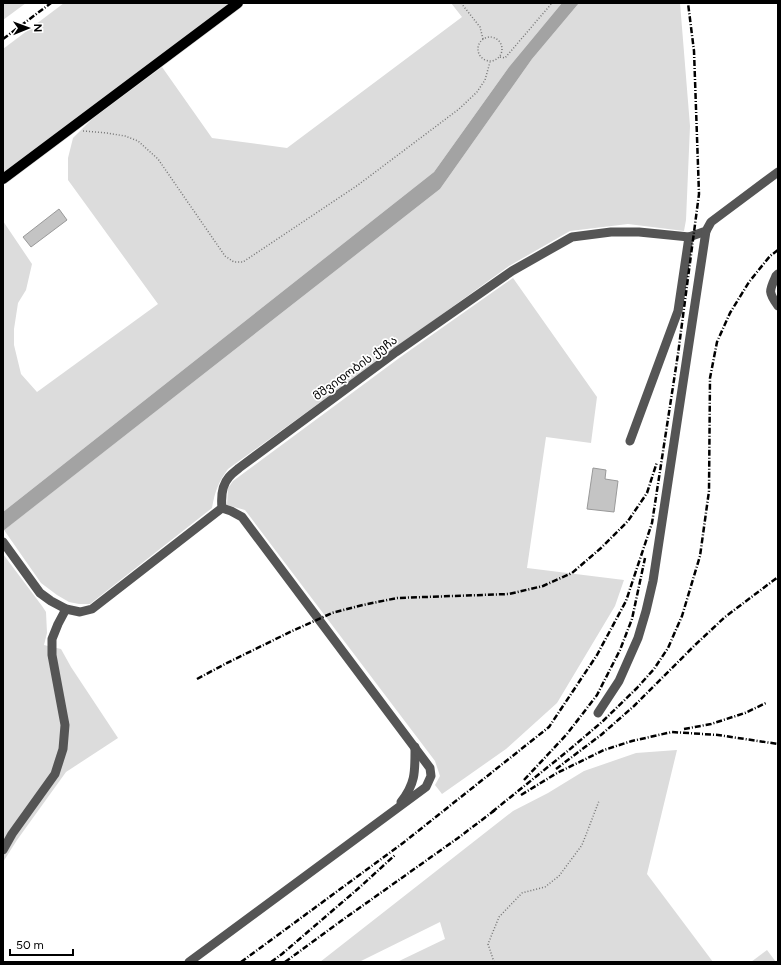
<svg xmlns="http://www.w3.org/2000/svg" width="781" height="965" viewBox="0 0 781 965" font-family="Figtree,'Noto Sans Georgian',sans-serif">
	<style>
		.green { fill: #dcdcdc }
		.water { fill: #a3a3a3 }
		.building { fill: #c4c4c4; stroke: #999 }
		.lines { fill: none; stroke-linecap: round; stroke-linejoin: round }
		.major-casing { stroke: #dbdbdb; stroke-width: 11 }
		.path { stroke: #777; stroke-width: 1.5; stroke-dasharray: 1 2; stroke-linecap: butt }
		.minor { stroke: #555; stroke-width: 9 }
		.major { stroke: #000; stroke-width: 10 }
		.rail { stroke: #000; stroke-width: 2.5; stroke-dasharray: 6 2 1 2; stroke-linecap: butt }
		.labels { text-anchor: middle; stroke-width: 3.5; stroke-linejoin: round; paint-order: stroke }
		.street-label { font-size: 12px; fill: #000; stroke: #fff }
	</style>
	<rect width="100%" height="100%" fill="#fff"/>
	<!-- green -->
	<g class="green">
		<path d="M3,3H26L3,20Z"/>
		<path d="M64,3H230L3,174V49Z"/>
		<path d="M451,3H562L509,67L434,172L3,512V221L32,264L26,290L18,303L14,329V345L21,374L37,392L158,304L68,180V158L73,138L92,119L162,67L212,138L287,148L462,17Z"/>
		<path d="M579,3H680L690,126L686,220L684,231L628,224L570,231L509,266L228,469C218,483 215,491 212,508L90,604H79L69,602L57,595L41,583L4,530L440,189L532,59Z"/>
		<path d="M513,278L597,397L591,443L546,437L527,568L624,580L615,606L557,703L506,749L442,794L435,785L440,776L435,761L245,510L227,505L228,488L233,481L402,356Z"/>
		<path d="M3,554L42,606L46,612L47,633L44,645L61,649L71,667L118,738L66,772L17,840L3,862Z"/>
		<path d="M677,750L647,874L713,962H397L445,939L440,922L359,962H320L513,811L548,793L584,771L636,753Z"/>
		<path d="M767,950L776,962H751Z"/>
	</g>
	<!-- water -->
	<path class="water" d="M562,3H579L532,59L440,189L3,531V512L434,172L509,67Z"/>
	<!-- building -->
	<g class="building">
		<path d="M59,209L67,220L31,247L23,237Z"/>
		<path d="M593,468L606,470L605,479L618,481L614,512L587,509Z"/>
	</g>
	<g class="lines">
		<!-- major casing -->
		<g class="major-casing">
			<path id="major" d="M3,179L238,3"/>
		</g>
		<!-- path -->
		<g class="path">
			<path d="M461,3L480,27L483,39"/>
			<circle cx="490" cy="49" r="12"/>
			<path d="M500,57L505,58L552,3"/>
			<path d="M83,131L107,133L125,136L138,141L158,159L225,256L234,262H243L358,185L459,109L477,92L485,80L490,62"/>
			<path d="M494,962L488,944L499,917L522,893L545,887L559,876L582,845L599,801"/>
		</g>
		<!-- minor -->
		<g class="minor">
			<path d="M778,274L776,276C769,291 768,292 778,306"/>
			<path d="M630,441L678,311L689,237"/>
			<path d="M3,542L40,593L51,601L66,609L80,612L92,609L222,508C221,498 222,485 229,477C232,473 236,471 239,468L396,352L512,271L572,237L611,232H639L689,237L706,231L711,222L778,172"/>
			<path d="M598,713L619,681L638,638L646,611L653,581L706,231"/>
			<path d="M401,802C416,783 415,771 415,747"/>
			<path d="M3,850L12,834L55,774L63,749L65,725L52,655V639L58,624L66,609"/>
			<path d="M189,962L426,787L431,776L430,768L242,517L231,511L222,508"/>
		</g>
		<!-- major -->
		<use href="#major" class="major"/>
		<!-- rail -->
		<g class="rail">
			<path d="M3,39L51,3"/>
			<path d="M197,679L225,664L292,631L332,613L363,605L397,598L509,594L543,586L572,573L601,548L628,521L647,493L657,462"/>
			<path d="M684,729L711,724L745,713L766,703"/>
			<path d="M556,769L601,735L634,706L695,645L725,617L778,577"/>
			<path d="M524,780L567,734L597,695L620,650L632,619L645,558"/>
			<path d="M521,795L557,773L604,750L632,741L672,732L718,735L778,744"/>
			<path d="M492,812L569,750L603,721L637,688L654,669L668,648L682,616L700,556L709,491L710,378L717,342L730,313L749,282L770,256L778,250"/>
			<path d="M241,962L403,843L549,727L597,655L626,601L652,523L678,354L699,194L694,51L688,3"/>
			<path d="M271,962L282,954L360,887L395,855"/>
			<path d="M285,962L341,921L458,838L495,810"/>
		</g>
	</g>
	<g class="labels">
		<!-- street labels -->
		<g class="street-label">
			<text transform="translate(355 368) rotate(-36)" y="4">მშვიდობის ქუჩა</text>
		</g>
	</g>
	<!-- border -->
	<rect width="781" height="965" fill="none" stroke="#000000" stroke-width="8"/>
	<!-- north arrow -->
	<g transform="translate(28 28) rotate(89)" stroke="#ffffff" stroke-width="3" paint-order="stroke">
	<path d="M0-3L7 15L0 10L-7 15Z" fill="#000000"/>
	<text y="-6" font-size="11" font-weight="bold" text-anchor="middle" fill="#000000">N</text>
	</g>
	<!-- scale -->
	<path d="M10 949v6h63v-6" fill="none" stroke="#000000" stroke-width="2"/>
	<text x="16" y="949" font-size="12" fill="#000000" stroke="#ffffff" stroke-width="3" paint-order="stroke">50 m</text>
</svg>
